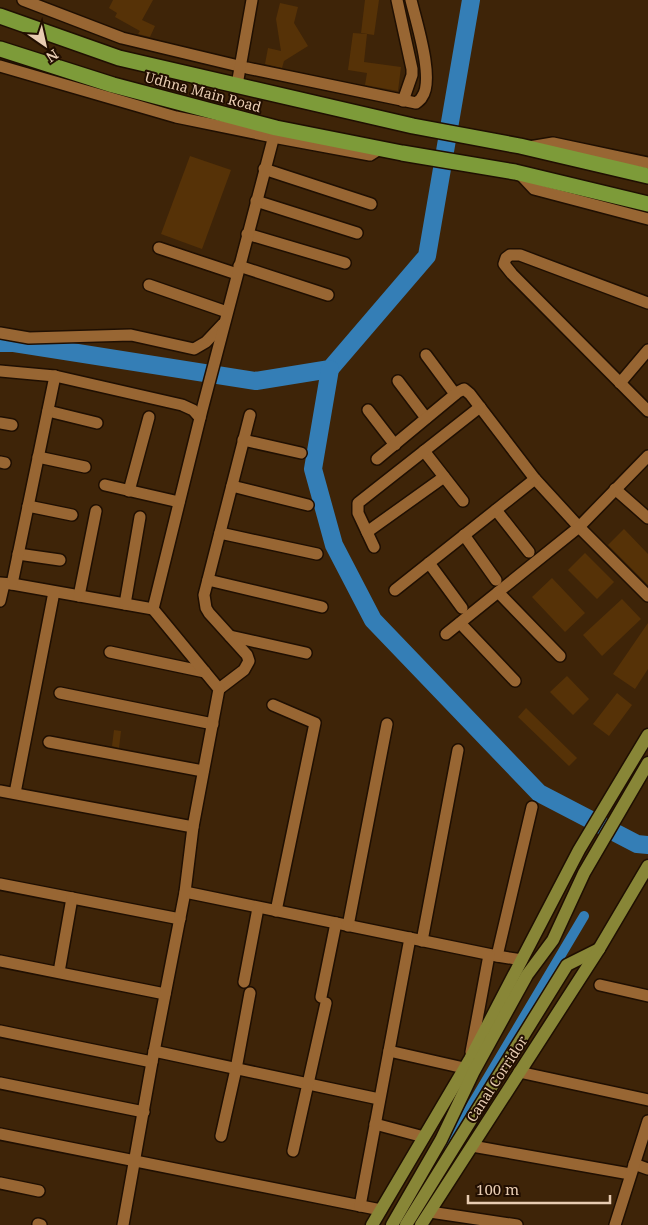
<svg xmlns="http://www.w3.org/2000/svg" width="648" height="1225" viewBox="0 0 648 1225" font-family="'Noto Serif',serif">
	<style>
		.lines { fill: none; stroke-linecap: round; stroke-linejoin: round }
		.canal { stroke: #347eb6; stroke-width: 10 }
		.river { stroke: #347eb6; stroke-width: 18 }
		.building { fill: #563207 }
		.minor-casing { stroke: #1f0f02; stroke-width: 14 }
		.major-casing { stroke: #1f0f02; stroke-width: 15 }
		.highway-casing { stroke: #1f0f02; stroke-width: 18 }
		.minor { stroke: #986633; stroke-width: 11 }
		.major { stroke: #888637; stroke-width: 12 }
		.highway { stroke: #7d9b39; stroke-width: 15 }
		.labels { text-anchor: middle; stroke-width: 4; stroke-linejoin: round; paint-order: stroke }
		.street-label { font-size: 14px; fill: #e8ccb2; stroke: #210e00 }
	</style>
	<rect width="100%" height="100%" fill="#3e2408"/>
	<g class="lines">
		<!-- canal -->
		<path class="canal" d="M448,1145L584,916"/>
		<!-- river -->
		<g class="river">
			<path d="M0,343H14L256,381L330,369L427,256L471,0"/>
			<path d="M330,369L313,469L334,545L373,620L539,793L637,844L648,845"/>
		</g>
	</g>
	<!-- building -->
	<g class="building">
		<path d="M113,0H153L142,20L155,26L150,37L138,34L140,31L115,17L117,13L109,8Z"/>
		<path d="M365,0H379L374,35L361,33Z"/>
		<path d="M280,3L298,7L294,23L308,46L284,61L282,68L265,64L268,48L281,51L276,19Z"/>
		<path d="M353,33L367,34L364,62L401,67L398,91L365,85L367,73L348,70Z"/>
		<path d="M190,156L231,170L202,249L161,234Z"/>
		<path d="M624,529L648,554V585L608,545Z"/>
		<path d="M585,553L614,582L597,599L568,570Z"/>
		<path d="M552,578L585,613L565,632L532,597Z"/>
		<path d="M622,599L641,619L602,656L583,635Z"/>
		<path d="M648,623V669L635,689L613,674Z"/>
		<path d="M567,676L589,699L573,715L550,692Z"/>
		<path d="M617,693L632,705L609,736L593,724Z"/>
		<path d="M526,708L577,758L569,766L518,717Z"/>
		<path d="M114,730L121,731L119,748L112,746Z"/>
	</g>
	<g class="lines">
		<!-- minor casing -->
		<g class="minor-casing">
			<g id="minor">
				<path d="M23,0L122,38L247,68L416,103C418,101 421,100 422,97C435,80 416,21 411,0"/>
				<path d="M397,0L412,69V75L403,101"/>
				<path d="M0,66L176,117L273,137L370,155L381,148"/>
				<path d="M237,85L252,0"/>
				<path d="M529,147L553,143L648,163"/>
				<path d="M264,169L371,204"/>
				<path d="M519,173L534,189L648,219"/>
				<path d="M256,201L357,233"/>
				<path d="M247,234L345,263"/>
				<path d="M159,248L237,274"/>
				<path d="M239,266L328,295"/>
				<path d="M149,285L227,312"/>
				<path d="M648,303L520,255H510L506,258L504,264L512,274L648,411"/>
				<path d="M0,333L29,338L131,335L194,349L206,342L223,324"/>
				<path d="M426,355L455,394"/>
				<path d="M0,371L55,376L182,405L193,410L200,418"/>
				<path d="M398,381L426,418"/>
				<path d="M620,383L648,350"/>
				<path d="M368,410L395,445"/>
				<path d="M48,411L97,423"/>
				<path d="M0,423L12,425"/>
				<path d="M243,440L301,453"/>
				<path d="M424,451L463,501"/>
				<path d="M38,457L85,467"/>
				<path d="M377,459L458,392L464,389L470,394L535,479L579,527L648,596"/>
				<path d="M0,462L5,463"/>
				<path d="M105,485L179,502"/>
				<path d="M232,486L308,505"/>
				<path d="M615,489L648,518"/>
				<path d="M129,491L149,417"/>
				<path d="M28,506L72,515"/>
				<path d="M496,510L529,552"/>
				<path d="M367,532L444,477"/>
				<path d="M220,533L317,554"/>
				<path d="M464,535L496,580"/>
				<path d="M374,547L358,513V503L480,407"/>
				<path d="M18,554L60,560"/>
				<path d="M429,563L462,608"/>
				<path d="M208,580L322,607"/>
				<path d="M0,583L12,584L153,609"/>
				<path d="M12,584L55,376"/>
				<path d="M395,590L535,479"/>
				<path d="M498,592L560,656"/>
				<path d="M79,596L96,511"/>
				<path d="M0,601L4,584"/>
				<path d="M125,604L140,517"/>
				<path d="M460,623L515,681"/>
				<path d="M446,634L579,527L648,456"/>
				<path d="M230,636L306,653"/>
				<path d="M110,652L205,672"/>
				<path d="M219,689L244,670L249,661L247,655L209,613L206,608L204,595L250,415"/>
				<path d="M60,693L213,724"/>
				<path d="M273,705L315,723L276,911"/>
				<path d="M49,742L203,771"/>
				<path d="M0,791L193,827"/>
				<path d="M15,793L54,592"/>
				<path d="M0,884L180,919"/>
				<path d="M185,892L497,956L522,960"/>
				<path d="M348,926L387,724"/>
				<path d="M422,941L458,750"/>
				<path d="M497,956L532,807"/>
				<path d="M0,961L165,994"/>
				<path d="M59,972L72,898"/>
				<path d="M244,982L258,908"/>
				<path d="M600,985L648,996"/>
				<path d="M321,997L336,923"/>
				<path d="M0,1031L152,1062"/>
				<path d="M154,1051L379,1099"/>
				<path d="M389,1051L464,1068"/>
				<path d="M471,1052L489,955"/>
				<path d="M519,1072L648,1100"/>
				<path d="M0,1083L144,1112"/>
				<path d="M375,1124L424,1137"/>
				<path d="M0,1134L381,1210"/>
				<path d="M221,1136L236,1069L250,993"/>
				<path d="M472,1146L630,1174"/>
				<path d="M293,1151L326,1003"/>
				<path d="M634,1164L648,1169"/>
				<path d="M0,1183L39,1191"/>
				<path d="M360,1206L410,938"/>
				<path d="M430,1212L517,1225"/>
				<path d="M38,1224L41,1225"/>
				<path d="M123,1225L152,1062L185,892L193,827L219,689L153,609L202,410L276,128"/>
				<path d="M615,1225L648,1121"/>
			</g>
		</g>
		<!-- major casing -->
		<g class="major-casing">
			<g id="major">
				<path d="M372,1225L470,1059L579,850L648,735"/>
				<path d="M392,1225L441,1140L474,1071L527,975L553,940L584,873L648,763"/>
				<path d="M406,1225L567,965L599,949"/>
				<path d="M421,1225L599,949L648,866"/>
			</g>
		</g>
		<!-- highway casing -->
		<g class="highway-casing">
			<g id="highway">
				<path d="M0,16L119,58L413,126L520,146L648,176"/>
				<path d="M0,49L113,85L276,128L402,153L515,172L648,204"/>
			</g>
		</g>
		<!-- minor -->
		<use href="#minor" class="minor"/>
		<!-- major -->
		<use href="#major" class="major"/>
		<!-- highway -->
		<use href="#highway" class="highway"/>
	</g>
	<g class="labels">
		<!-- street labels -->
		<g class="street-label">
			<text transform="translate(203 92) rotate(15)" y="5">Udhna Main Road</text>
			<text transform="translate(497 1079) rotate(-57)" y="5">Canal Corridor</text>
		</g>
	</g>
	<!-- north arrow -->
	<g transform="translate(45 45) rotate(146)" stroke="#210e00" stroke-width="4" paint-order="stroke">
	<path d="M0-4L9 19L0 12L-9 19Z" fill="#e8ccb2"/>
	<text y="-8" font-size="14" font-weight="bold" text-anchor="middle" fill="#e8ccb2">N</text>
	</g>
	<!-- scale -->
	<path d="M468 1195v8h142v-8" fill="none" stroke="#e8ccb2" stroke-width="2.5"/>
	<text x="476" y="1195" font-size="15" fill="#e8ccb2" stroke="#210e00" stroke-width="4" paint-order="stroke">100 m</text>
</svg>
